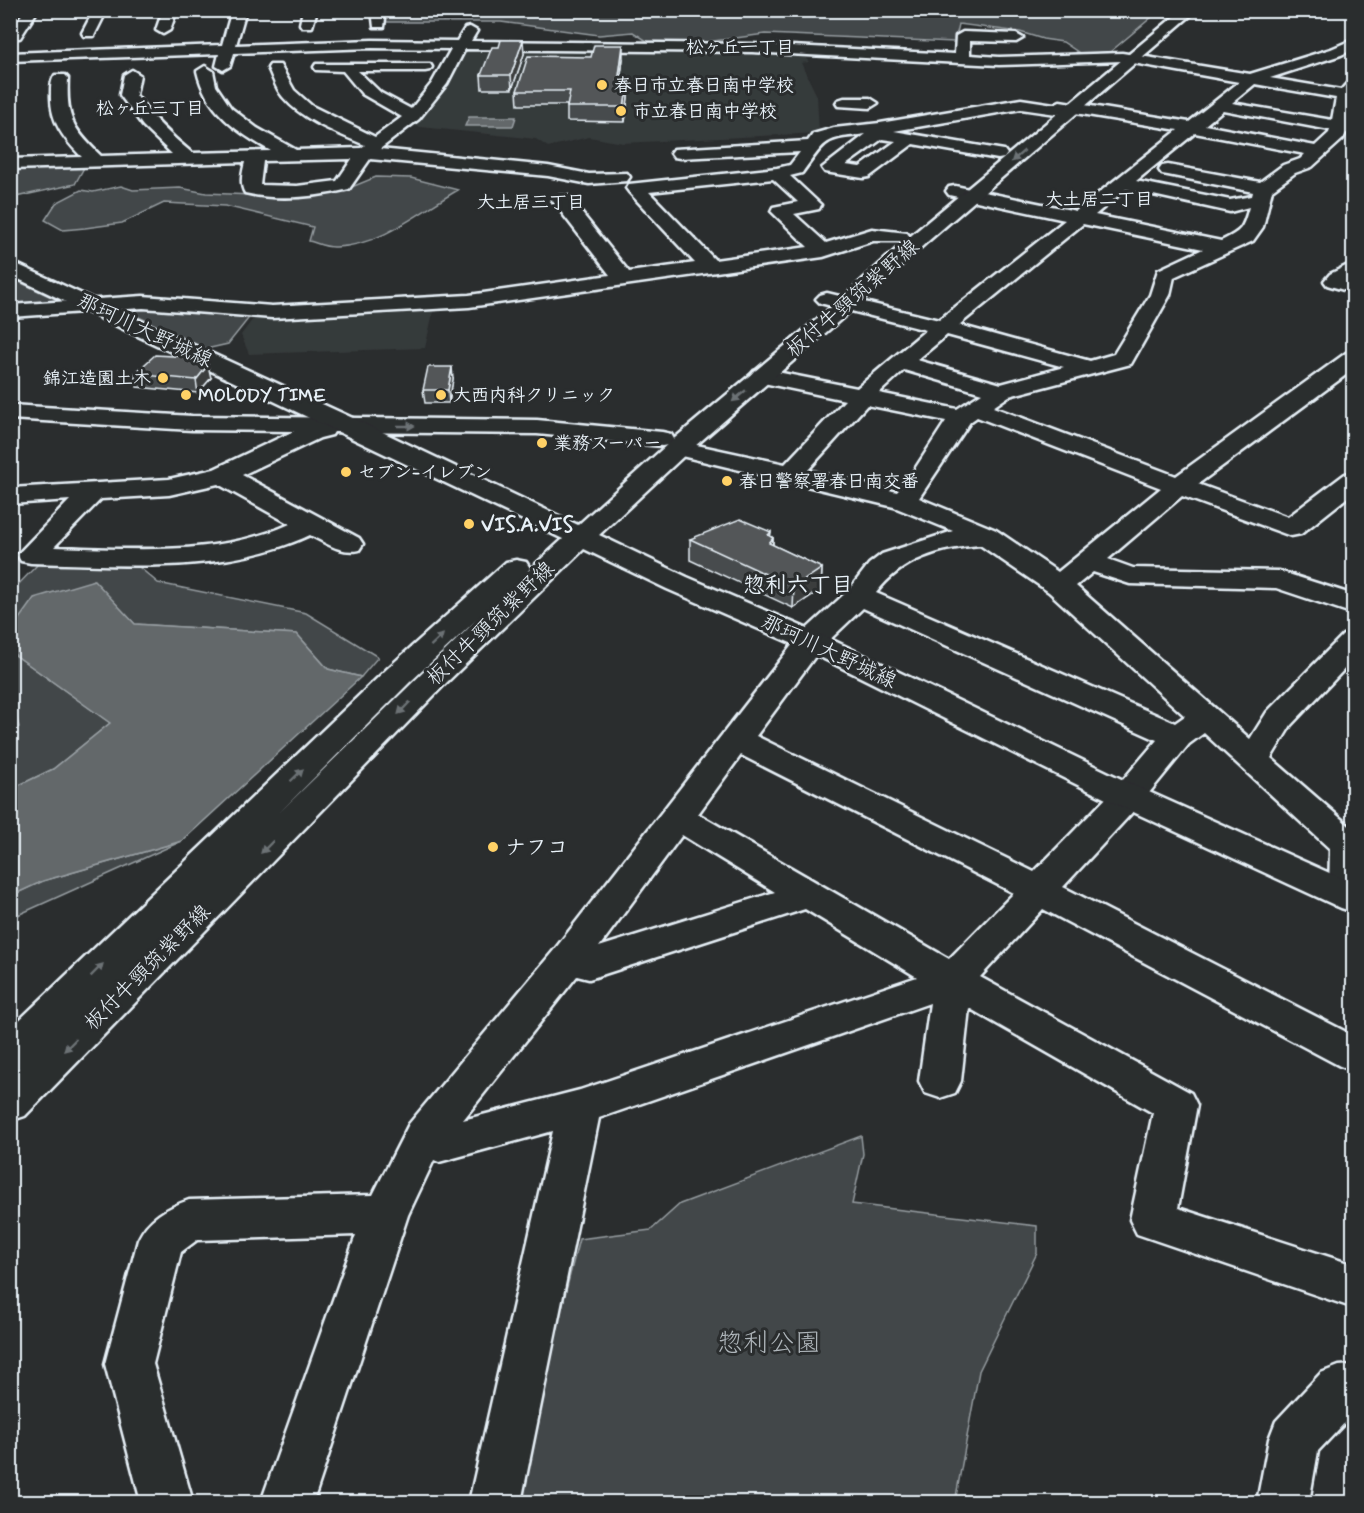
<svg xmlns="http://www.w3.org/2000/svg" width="1364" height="1513" viewBox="0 0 1364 1513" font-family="Mynerve,'Klee One',sans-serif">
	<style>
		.built { fill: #363a3b }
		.green { fill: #424648; stroke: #959ca0; stroke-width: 1.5 }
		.water { fill: #63686b; stroke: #989fa3; stroke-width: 1.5 }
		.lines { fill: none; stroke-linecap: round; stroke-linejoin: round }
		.minor-casing { stroke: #e8f1f8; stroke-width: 5 }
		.major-casing { stroke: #e8f1f8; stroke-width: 5 }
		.minor { fill: #2a2d2e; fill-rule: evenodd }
		.major { fill: #2a2d2e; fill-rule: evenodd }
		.wall { fill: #474b4d; stroke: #e8f1f8; stroke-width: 1.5 }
		.shaded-wall { fill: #3a3d3e; stroke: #e8f1f8; stroke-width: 1.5 }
		.building { fill: #535759; stroke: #e8f1f8; stroke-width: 1.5 }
		.oneway { fill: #6c7275 }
		.poi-dot { fill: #ffd166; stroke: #2a2d2e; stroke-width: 2 }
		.labels { text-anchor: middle; stroke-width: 6; stroke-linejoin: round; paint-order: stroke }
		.far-neighbourhood-label { font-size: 18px; font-weight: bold; fill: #e8f1f8; stroke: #2a2d2e }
		.far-poi-label { font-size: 18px; font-weight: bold; fill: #e8f1f8; stroke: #2a2d2e; text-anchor: start }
		.street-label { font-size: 21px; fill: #e8f1f8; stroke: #2a2d2e }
		.poi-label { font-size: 21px; font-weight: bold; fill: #e8f1f8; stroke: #2a2d2e; text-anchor: start }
		.neighbourhood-label { font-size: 22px; font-weight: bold; fill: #e8f1f8; stroke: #2a2d2e }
		.near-park-label { font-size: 26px; fill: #aeb5ba; stroke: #2a2d2e }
	</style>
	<rect width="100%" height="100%" fill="#2a2d2e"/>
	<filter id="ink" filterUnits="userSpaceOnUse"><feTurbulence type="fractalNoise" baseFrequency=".0167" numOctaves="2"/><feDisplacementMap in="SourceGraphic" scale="12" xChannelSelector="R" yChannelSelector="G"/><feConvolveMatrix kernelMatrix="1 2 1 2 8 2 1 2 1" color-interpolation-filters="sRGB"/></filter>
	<g filter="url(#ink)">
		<!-- built -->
		<g class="built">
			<path d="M471,48L751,51L802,54L809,62L801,63L817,96L819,133L623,143L589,137L548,147L536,139L411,126L446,84L460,49Z"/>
			<path d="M434,308L425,348L249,354L241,335L256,315Z"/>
		</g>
		<!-- green -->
		<g class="green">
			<path d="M386,10L1159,11L1110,52L1081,54L1063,42L1043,39L1020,32L959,24L955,42L765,34L684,45L650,43L633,32L599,35L501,22H384Z"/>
			<path d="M86,164L75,184L11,198V166Z"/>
			<path d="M376,177L411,178L458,190C421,211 381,246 336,247C327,248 317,243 309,241L313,227L225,206L164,203L122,223L85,228L63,230L45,220L56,203L81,190L93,192L121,186L133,190L180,188L206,193L252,195L347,189Z"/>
			<path d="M11,278L62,302L11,306Z"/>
			<path d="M137,308L252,314L228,344L206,349L128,312Z"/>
			<path d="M41,561L133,562L158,583L306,613L378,657L361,677L328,669L297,634L135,624L93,580L11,630V592Z"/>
			<path d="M11,652L110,723L53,769L11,789V731L19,727L17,719L11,713Z"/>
			<path d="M182,841L11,918L10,896L43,881Z"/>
			<path d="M861,1136L863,1154L852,1204L1037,1226V1253L979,1371L955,1502H513L579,1239L651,1230L680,1204Z"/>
		</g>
		<!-- water -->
		<g class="water">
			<path d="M469,117H516L513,126H465Z"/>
			<path d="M94,580L135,624L297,634L328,669L361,677L182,841L43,881L11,896V789L53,769L110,723L11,652V630L34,598Z"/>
		</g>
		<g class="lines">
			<!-- minor casing -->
			<g class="minor-casing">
				<g id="minor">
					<path d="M25,10H38L20,38H10V31Z"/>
					<path d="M94,10H107L94,36H84L82,33Z"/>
					<path d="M163,10H177L170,30L163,34L156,30Z"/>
					<path d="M232,10H246L236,45L372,40L457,41L465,28L470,27L477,31L471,41L752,44L955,54L956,36L963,32L1016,34L1023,38L1016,42L970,41V55L999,57L1122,53L1250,74L1331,49L1354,39V49L1341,55L1270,78L1341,90L1349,81L1354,80V95L1348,123L1354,124V134L1346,133L1343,139L1312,167L1295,173L1272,190L1263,227L1253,241L1174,277L1170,295L1131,364L1009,396L993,407L1176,476L1346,353L1354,351V369L1198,484L1288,517L1345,474L1354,471V492L1301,534L1291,536L1182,496L1108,559L1133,568L1279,571L1354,595V614L1276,588L1130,584L1093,572L1076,586L1250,739L1267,712L1343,635L1354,632V659L1291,725L1271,758L1354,830V907L1347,909L1334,905L1329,896L1330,849L1204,733L1189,744L1140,804L1063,887L1354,1036V1071L1340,1066L1043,909L980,977L1191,1093L1197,1105L1178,1208L1354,1265V1308L1137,1234L1130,1220L1153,1113L969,1008L961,1081L955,1093L940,1098L925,1093L919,1081L930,1003L599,1118L521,1502H469L553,1131L439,1162L434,1160L408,1215L313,1502H261L356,1235L197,1240L181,1252L153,1364L193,1502H141L105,1364L138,1240C148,1218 167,1208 189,1200L373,1195L409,1124L555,949L800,635L849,590L869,564L882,554L953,531L894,507L669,453L666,448L668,445L662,446L537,434L334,432L332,435L320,438L242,475L359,538L363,544L359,550C341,554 326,543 310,535C225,575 123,565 31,563L21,561L17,555L70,500L10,504V488L169,479L214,469L294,431L192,430L10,419V405L192,416L537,420L662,432L671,434L674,439L672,442L678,441L785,464L845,400L754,381L750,376L754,371L762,369L857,388L926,330L820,303L816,299L820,295L827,293L939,320L1065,220L949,195L946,191L949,187L955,186L1076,211L1178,130L1063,111L1056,114L1021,109L894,131L998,149L1004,150L1007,154L1004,158L998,159L913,144L869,177L863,178L825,172L822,168L866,134C823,139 828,138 802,173L790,176L821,205L819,209L794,214L826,243L872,229L907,233L910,237L907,241H873L823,257L469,307L272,318L143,308L10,317V305L143,296L272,306L469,295L610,275L552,200L554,196H568L629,272L695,263L629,192L626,188L629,184L777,168L790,165L800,152L680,158L674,157L671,153L674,149L808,141L813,134L834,128L880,123L1021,99L1054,104L1060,101L1189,122L1239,82L1122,61L999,65L752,52L465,49L447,84L419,119L380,149L548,166L589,174L627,173L630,177L627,181L589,184L548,176L370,159L349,189C316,197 278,201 245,193C239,184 243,171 245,162L10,169V159L82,157C63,138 50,121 51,94C51,87 51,80 55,75H65L68,78C66,118 72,128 101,156L172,154L143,126L120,95L124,75L132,70L140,75L136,95C152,118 171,136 192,153L271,151C237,132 206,111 197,71L205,66L213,71L216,86L231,108L257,128L296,150L361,148L365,145C337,133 303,121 283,97C276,89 273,78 268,68L270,65H280L294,90L312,106L375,137L402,117L362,94L343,71L316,70L314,67L316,64H430L432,67L430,70L425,71H358L381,93L411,109L432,83L451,49L372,48L234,53L230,66L223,70L216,66L219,54L10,61V53L222,45ZM1255,84L1336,98L1332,120L1232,103ZM1223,110L1330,130L1329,133L1315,146L1205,125ZM1195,133L1305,154L1300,159L1283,165L1260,182L1168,165L1162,166L1159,170L1162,174L1168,175L1253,192L1252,196L1230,200L1136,181ZM882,139L896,141L860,167L846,165ZM352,159L337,181L297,186L260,185L263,161ZM773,179L798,202L773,207L771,211L808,247L715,260L649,192ZM1126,189L1230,212L1249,207C1243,229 1242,231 1221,241L1095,215ZM1083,224L1203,249L1158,270L1150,295L1114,354L1090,361L959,325ZM947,335L1064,367L1001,384L917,360ZM904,370L982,393L957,409L879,393ZM867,405L946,421L911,475L897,492L808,470ZM977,417L1161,488L1058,572L996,530L919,498L970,422ZM218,484L290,524C218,557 131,549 54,547L101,499L169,495ZM980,545L1049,592L1185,716L1175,723L876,593C902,559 939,548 980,545ZM863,608L1157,740L1116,788L1034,872L756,736L822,647ZM741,755L1014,893L949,959L698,814ZM682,835L775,892L599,947ZM805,909L917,977L580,1090L463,1120L577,976L589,979Z"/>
					<path d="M303,10H317L312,27H302L300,24Z"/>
					<path d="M372,10H386L384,27H374Z"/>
					<path d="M844,98H870L878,103L870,108L838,106L836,103L838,100Z"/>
					<path d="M1354,262V277L1350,279L1354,280V293L1327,285L1324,281L1330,274Z"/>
					<path d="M1354,1365V1413L1318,1451L1309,1502H1257L1269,1439L1276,1421L1321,1373L1339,1366Z"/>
				</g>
			</g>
			<!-- major casing -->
			<g class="major-casing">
				<path id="major" d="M1182,10H1197L927,242L854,308L687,453L599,535L687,577L822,635L1140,788L1354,884V912L1341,908L1116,804L800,647L667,589L584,549L444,685L25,1116L10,1121V1077L19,1068L10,1071V1029L388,668L506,562L516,560L526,562L530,568L527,572L563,539L10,275V261L357,420L578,525L669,443L840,300L913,234ZM483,614L280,812L410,682Z"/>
			</g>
			<!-- minor -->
			<use href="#minor" class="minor"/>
			<!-- major -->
			<use href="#major" class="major"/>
		</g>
		<!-- wall -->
		<g class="wall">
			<path d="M524,54L512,89H482L481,75Z"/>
			<path d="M623,59L620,83L628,97L625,122L567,121V105H518L517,91Z"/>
			<path d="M134,374L211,378L198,393L137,387Z"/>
			<path d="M453,379L449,403H425L423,390Z"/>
			<path d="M771,537L773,538V545L822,568L821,589L793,608L690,560V539Z"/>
		</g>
		<!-- shaded-wall -->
		<g class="shaded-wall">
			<path d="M523,40L524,54L512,89L511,75Z"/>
			<path d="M623,45V59L618,97V83Z"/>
			<path d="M628,83V97L625,122L624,107Z"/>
			<path d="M208,365L211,378L198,393L196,380Z"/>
			<path d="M452,367L453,379L449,403L448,390Z"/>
			<path d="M771,532L770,542L773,538L772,559L768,535Z"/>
			<path d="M822,568L821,589L793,608L794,587Z"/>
		</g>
		<!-- building -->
		<g class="building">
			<path d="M501,40H523L511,75H481L492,47H499Z"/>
			<path d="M594,45H623L618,83H628L624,107H567L570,91H517L528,56L591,57Z"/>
			<path d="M155,355L191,357L208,365L196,380L134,374Z"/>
			<path d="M428,367H452L448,390H423Z"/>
			<path d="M740,519L771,532L768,535L773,538L769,543L822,568L794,587L690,539Z"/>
		</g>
		<!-- one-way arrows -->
		<defs><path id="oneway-solid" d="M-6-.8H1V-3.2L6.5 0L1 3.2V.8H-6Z" transform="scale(1.5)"/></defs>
		<g class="oneway">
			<use href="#oneway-solid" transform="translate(1018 156) rotate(139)"/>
			<use href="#oneway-solid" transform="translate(739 396) rotate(140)"/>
			<use href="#oneway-solid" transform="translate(406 426)"/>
			<use href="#oneway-solid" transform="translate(437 640) rotate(-43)"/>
			<use href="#oneway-solid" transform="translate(404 708) rotate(134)"/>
			<use href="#oneway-solid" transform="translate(297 775) rotate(-44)"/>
			<use href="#oneway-solid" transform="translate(267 847) rotate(135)"/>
			<use href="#oneway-solid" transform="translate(97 970) rotate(-45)"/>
			<use href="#oneway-solid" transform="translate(70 1045) rotate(135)"/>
		</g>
	</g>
	<!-- markers -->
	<g class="poi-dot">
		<circle cx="602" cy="85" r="6"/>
		<circle cx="621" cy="111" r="6"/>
		<circle cx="163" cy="378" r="6"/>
		<circle cx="186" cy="395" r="6"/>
		<circle cx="441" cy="395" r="6"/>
		<circle cx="542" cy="443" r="6"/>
		<circle cx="346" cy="472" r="6"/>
		<circle cx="727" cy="481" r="6"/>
		<circle cx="469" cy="524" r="6"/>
		<circle cx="493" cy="847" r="6"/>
	</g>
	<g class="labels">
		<!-- far-neighbourhood labels -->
		<g class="far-neighbourhood-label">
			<text x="740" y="53">松ヶ丘一丁目</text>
			<text x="150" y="114">松ヶ丘三丁目</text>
			<text x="1099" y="205">大土居二丁目</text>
			<text x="531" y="208">大土居三丁目</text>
		</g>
		<!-- far-poi labels -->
		<g class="far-poi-label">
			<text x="614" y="91">春日市立春日南中学校</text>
			<text x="633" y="117">市立春日南中学校</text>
			<text x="151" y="384" text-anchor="end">錦江造園土木</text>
			<text x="198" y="401">MOLODY TIME</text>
			<text x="453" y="401">大西内科クリニック</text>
			<text x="554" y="449">業務スーパー</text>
			<text x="358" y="478">セブン-イレブン</text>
			<text x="739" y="487">春日警察署春日南交番</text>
		</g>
		<!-- street labels -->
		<g class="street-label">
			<text transform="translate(852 298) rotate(-41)" y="7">板付牛頸筑紫野線</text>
			<text transform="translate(145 330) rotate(25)" y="7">那珂川大野城線</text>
			<text transform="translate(490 623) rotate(-44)" y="7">板付牛頸筑紫野線</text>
			<text transform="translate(829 651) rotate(25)" y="7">那珂川大野城線</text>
			<text transform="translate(147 967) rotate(-45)" y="7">板付牛頸筑紫野線</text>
		</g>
		<!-- poi labels -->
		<g class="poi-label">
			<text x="481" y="531">VIS.A.VIS</text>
			<text x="505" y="854">ナフコ</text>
		</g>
		<!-- neighbourhood labels -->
		<g class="neighbourhood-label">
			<text x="798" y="592">惣利六丁目</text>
		</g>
		<!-- near-park labels -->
		<g class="near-park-label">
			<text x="769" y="1351">惣利公園</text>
		</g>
	</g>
	<!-- margin -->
	<rect width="1364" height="1513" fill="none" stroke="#2a2d2e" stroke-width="36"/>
	<rect x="18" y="18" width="1328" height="1477" fill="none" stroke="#e8f1f8" stroke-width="2" filter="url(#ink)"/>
</svg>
